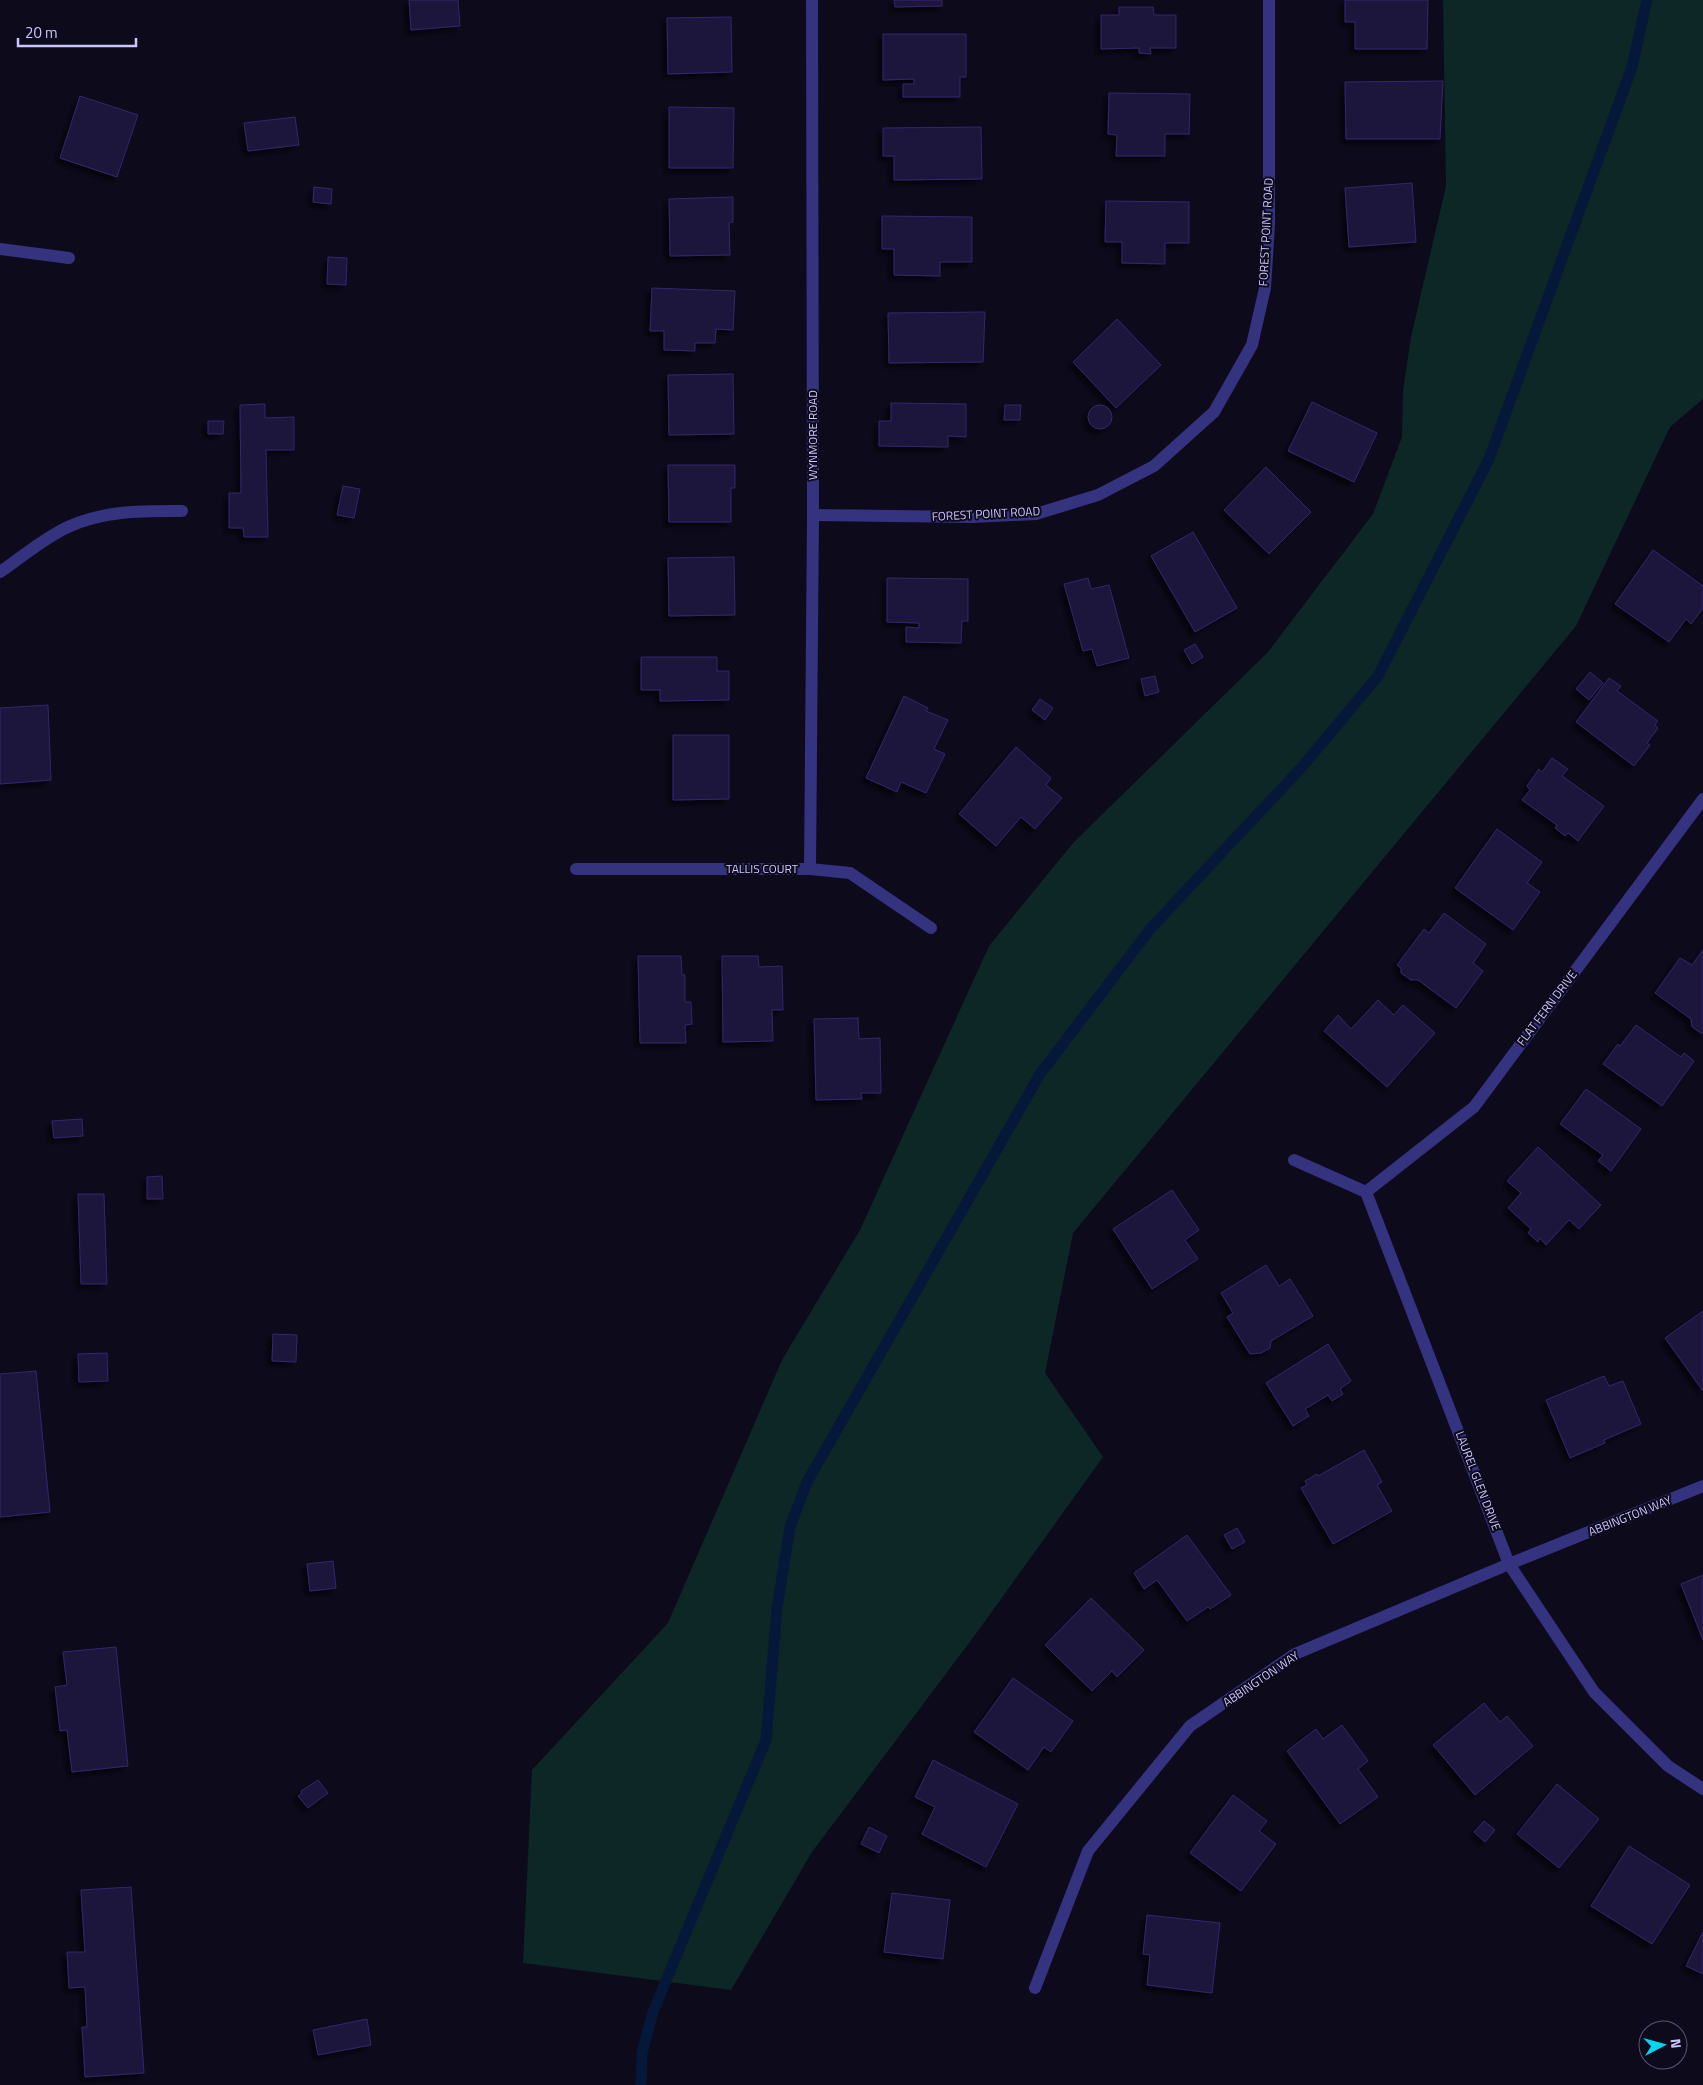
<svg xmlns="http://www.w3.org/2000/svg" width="1703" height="2085" viewBox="0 0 1703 2085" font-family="'Titillium Web',sans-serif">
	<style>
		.green { fill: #0d2726 }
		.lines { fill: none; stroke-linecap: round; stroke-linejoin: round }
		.stream { stroke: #06183a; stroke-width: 11 }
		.building { fill: #1e153e; stroke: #34266c; filter: url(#shadow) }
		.minor { stroke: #35327f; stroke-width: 12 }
		.labels { text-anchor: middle; stroke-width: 4; stroke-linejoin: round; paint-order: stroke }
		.street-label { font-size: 12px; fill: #ccc5ff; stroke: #0d0a1c }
	</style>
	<defs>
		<filter id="shadow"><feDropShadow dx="-4.5" dy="4.5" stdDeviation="2.5" flood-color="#0009"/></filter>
	</defs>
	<rect width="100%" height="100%" fill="#0d0a1c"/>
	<!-- green -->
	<path class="green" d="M1443,0H1703V399L1670,427L1576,626L1073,1233L1045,1373L1103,1457L975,1635L812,1852L731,1990L523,1963L532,1770L668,1623L782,1360L860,1230L989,946L1073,843L1268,652L1373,514L1402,437L1403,391L1411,337L1446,186Z"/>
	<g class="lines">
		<!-- stream -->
		<path class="stream" d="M641,2085L642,2053L653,2012L766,1740L777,1608L790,1527L807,1482L1040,1074L1151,928L1301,768L1378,676L1489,459L1632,67L1647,0"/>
	</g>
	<!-- building -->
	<g class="building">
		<path d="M409,0H458L460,26L411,30Z"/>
		<path d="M894,0H942V6L895,7Z"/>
		<path d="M1345,0H1428L1427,49H1355V22H1345Z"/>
		<path d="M1119,7H1153L1154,15H1176V48H1150L1151,54L1139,53V48L1101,49V15H1119Z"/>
		<path d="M731,17L732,72L668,74L667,18Z"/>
		<path d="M883,34H966V77H960V97H903V84H914V79L883,80Z"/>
		<path d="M1443,81L1440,139H1346L1345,82Z"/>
		<path d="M1109,93L1190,94L1189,134H1165V156H1116L1117,135L1108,134Z"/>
		<path d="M80,96L138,115L117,177L60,158Z"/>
		<path d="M669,107L734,108L733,168H669Z"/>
		<path d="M295,117L299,145L248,151L244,123Z"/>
		<path d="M981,127L982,179L894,180V156H883V128Z"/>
		<path d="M1412,183L1416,242L1349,247L1345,188Z"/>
		<path d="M314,187L332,189L331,204L313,202Z"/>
		<path d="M733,197V222L729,223L730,255L670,256L669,199Z"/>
		<path d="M1106,201L1189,202V243H1165V264L1122,263V242H1105Z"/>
		<path d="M882,216L972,217V262H940V276L894,275V249H882Z"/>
		<path d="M328,257L347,258L346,285L327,284Z"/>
		<path d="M652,288L735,291L733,330L716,329L715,343H695V351L664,350V331H650Z"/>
		<path d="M985,312L983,362L889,363L888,313Z"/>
		<path d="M1117,319L1161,365L1116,408L1073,362Z"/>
		<path d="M733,374L734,434L669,435L668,375Z"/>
		<path d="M1312,402L1377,433L1354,482L1288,451Z"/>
		<path d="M891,403L966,404V437L948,436V447L879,446V421H891Z"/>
		<path d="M265,404V418L294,417V450H266L268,537H244L243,528H229V493H241L240,405Z"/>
		<circle cx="1100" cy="417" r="12"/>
		<path d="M1005,405H1021L1020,420H1004Z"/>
		<path d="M208,421H224L223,434H208Z"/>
		<path d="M668,465H735V488H731V522H669Z"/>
		<path d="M1266,467L1311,512L1269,554L1224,510Z"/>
		<path d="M343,486L360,489L354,518L337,515Z"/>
		<path d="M1193,532L1237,608L1195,632L1151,556Z"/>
		<path d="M1653,550L1703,586V608L1691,624L1686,619L1669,642L1615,604Z"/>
		<path d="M734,557L735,615L669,616L668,558Z"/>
		<path d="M887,578L968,579V621H962L961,643L906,642V627L919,628V623L887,622Z"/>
		<path d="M1088,578L1091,589L1109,585L1129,658L1097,666L1092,649L1083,651L1064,584Z"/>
		<path d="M1195,644L1203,657L1192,664L1184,650Z"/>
		<path d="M641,657H717V671H729V700L660,701V690H641Z"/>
		<path d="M1590,672L1603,683L1589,700L1576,689Z"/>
		<path d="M1155,676L1159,692L1145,696L1141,679Z"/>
		<path d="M1609,678L1621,686L1617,691L1658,721L1655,725L1658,728L1647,743L1650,745L1634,766L1576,722Z"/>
		<path d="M904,696L928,708L926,711L948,720L934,749L945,754L926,793L901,782L897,792L866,778Z"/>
		<path d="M1040,699L1053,708L1045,720L1032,710Z"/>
		<path d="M48,705L51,780L0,784V708Z"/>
		<path d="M673,735H729V799L673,800Z"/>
		<path d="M1016,747L1051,778L1046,785L1062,798L1035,829L1021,817L996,846L959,814Z"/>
		<path d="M1552,758L1568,769L1562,776L1604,806L1578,841L1568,833L1565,836L1555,828L1557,825L1522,800L1530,790L1527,786L1539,769L1542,772Z"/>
		<path d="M1497,829L1542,862L1527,883L1540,892L1513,930L1455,888Z"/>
		<path d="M1444,913L1486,944L1473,963L1483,971L1456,1008L1418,980H1411L1401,973V968L1397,965L1424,929L1429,933Z"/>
		<path d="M1703,950V1033H1701L1692,1027L1691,1019L1655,993L1680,958L1692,965Z"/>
		<path d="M638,956H681L682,975H685V1002H691L692,1024L685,1025L686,1043H640Z"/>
		<path d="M722,956H758L759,967L782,966L783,1010H772L773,1041L723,1042Z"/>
		<path d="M1378,1000L1394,1015L1403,1005L1435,1033L1387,1087L1324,1031L1338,1015L1351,1029Z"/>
		<path d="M858,1018L859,1039L880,1038L881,1093H861L862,1099L816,1100L814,1019Z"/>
		<path d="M1636,1025L1681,1057L1684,1053L1694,1061L1662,1106L1603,1064L1618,1044L1620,1046Z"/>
		<path d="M1586,1089L1641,1129L1611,1171L1598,1161L1603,1155L1560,1124Z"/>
		<path d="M82,1119L83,1136L54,1138L52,1121Z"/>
		<path d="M1538,1147L1601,1205L1579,1229L1569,1220L1546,1245L1540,1238L1538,1242L1528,1233L1531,1229L1508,1208L1521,1193L1507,1181Z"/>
		<path d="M162,1176L163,1199H147V1177Z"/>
		<path d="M1172,1190L1199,1230L1185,1240L1198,1259L1152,1289L1113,1229Z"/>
		<path d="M78,1194H104L107,1284H81Z"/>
		<path d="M1266,1265L1279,1286L1290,1279L1313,1316L1271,1341L1270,1348L1261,1353L1250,1354L1227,1317L1233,1313L1221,1293Z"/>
		<path d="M1703,1311V1391L1665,1338Z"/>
		<path d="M273,1334L297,1335L296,1362L272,1361Z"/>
		<path d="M1328,1344L1351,1381L1340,1389L1343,1394L1332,1401L1328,1395L1305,1409L1309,1416L1293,1426L1266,1383Z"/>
		<path d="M107,1353L108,1381L79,1382L78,1354Z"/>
		<path d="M36,1371L50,1512L0,1517V1374Z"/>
		<path d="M1604,1376L1609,1386L1623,1381L1641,1424L1604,1440L1605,1443L1570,1458L1546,1400Z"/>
		<path d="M1364,1450L1382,1482L1377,1485L1392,1511L1333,1544L1301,1488L1307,1485L1305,1481L1317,1474L1318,1476Z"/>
		<path d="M1237,1528L1245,1542L1232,1549L1224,1535Z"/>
		<path d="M1187,1535L1231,1595L1210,1609L1208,1607L1187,1621L1157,1580L1144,1589L1134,1573Z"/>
		<path d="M333,1561L336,1588L310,1591L307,1564Z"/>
		<path d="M1703,1575V1640L1681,1584Z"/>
		<path d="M1091,1598L1144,1650L1117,1677L1112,1671L1092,1691L1045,1645Z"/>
		<path d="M116,1647L128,1766L72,1772L67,1730L60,1731L55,1687L67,1685L63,1652Z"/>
		<path d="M1013,1678L1073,1721L1051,1752L1044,1747L1028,1770L974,1732Z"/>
		<path d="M1484,1703L1500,1722L1507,1716L1533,1746L1475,1795L1433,1745Z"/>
		<path d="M1342,1725L1368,1761L1358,1769L1378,1797L1340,1824L1287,1751L1316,1729L1323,1739Z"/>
		<path d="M933,1760L1018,1804L986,1867L922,1834L935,1807L915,1797Z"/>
		<path d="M318,1780L328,1793L308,1808L298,1796L302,1793L301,1791Z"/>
		<path d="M1557,1784L1599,1819L1559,1868L1517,1834Z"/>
		<path d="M1233,1795L1267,1821L1259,1831L1276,1844L1241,1891L1190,1853Z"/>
		<path d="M1484,1821L1495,1830L1485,1842L1474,1832Z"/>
		<path d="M869,1827L887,1836L879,1853L861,1844Z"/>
		<path d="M1629,1846L1690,1885L1652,1944L1591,1906Z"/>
		<path d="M131,1887L144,2073L85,2077L82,2027H87L85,1987L69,1988L67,1952H85L81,1890Z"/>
		<path d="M892,1893L950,1900L943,1959L884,1952Z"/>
		<path d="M1147,1915L1220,1923L1212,1993L1147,1985L1150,1955L1143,1954Z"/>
		<path d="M1703,1932V1974L1686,1966Z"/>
		<path d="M367,2019L371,2045L318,2055L313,2030Z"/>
	</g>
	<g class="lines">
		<!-- minor -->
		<g class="minor">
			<path d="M0,249L69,258"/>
			<path d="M813,515L972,517L1036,514L1098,495L1154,466L1214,412L1252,345L1265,288L1269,224V0"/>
			<path d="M0,572C22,557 44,538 68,527C104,510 144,511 182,511"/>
			<path d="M576,869H810L850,873L931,928"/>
			<path d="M810,869L813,515L812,0"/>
			<path d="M1294,1160L1366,1192L1509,1564L1594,1692L1668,1766L1703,1789"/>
			<path d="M1366,1192L1474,1107L1703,799"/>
			<path d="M1035,1988L1088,1851L1190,1726L1295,1654L1509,1564L1703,1486"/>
		</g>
	</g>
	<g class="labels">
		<!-- street labels -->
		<g class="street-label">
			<text transform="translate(1266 232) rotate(-87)" y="4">FOREST POINT ROAD</text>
			<text transform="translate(813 435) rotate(-90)" y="4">WYNMORE ROAD</text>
			<text transform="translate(986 514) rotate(-3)" y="4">FOREST POINT ROAD</text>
			<text x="762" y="873">TALLIS COURT</text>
			<text transform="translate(1547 1008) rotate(-53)" y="4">FLAT FERN DRIVE</text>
			<text transform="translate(1478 1481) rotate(69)" y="4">LAUREL GLEN DRIVE</text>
			<text transform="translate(1630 1516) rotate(-22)" y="4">ABBINGTON WAY</text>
			<text transform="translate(1261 1679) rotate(-34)" y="4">ABBINGTON WAY</text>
		</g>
	</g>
	<!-- north arrow -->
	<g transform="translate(1663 2045) rotate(84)"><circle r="24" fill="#0d0a1c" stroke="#595577"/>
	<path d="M0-4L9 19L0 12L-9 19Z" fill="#00d7f0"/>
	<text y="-8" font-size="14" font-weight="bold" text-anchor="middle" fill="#ccc5ff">N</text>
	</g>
	<!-- scale -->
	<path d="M18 38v8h118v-8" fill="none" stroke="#ccc5ff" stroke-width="2.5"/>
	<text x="25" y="38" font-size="15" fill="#ccc5ff" stroke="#0d0a1c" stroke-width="4" paint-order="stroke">20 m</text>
</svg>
